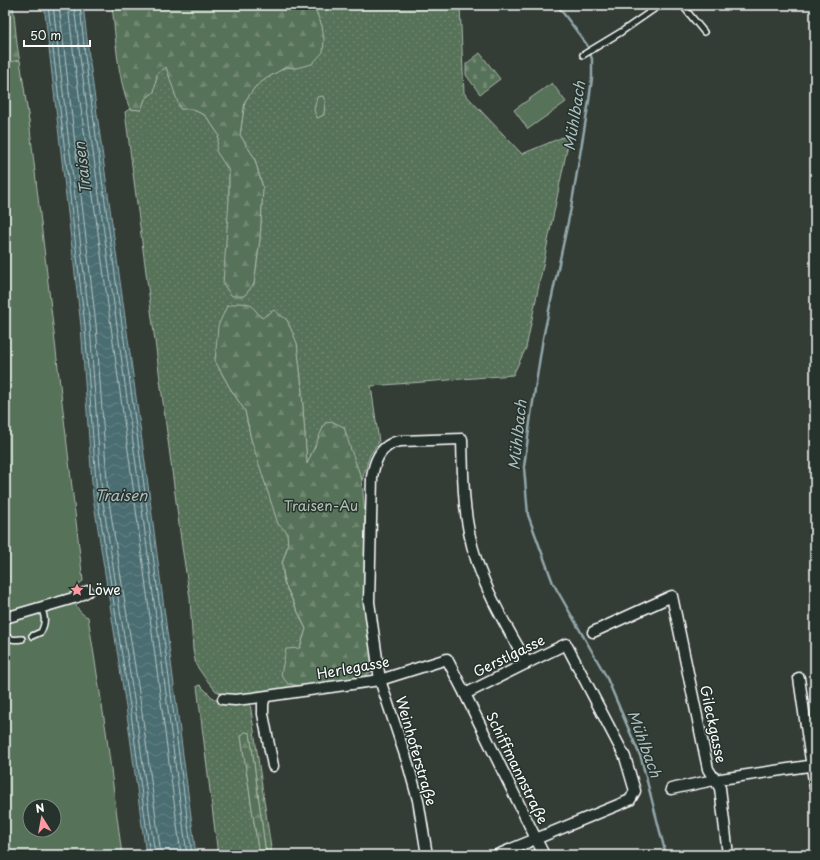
<svg xmlns="http://www.w3.org/2000/svg" width="820" height="860" viewBox="0 0 820 860" font-family="'Playpen Sans',sans-serif">
	<style>
		.grass { fill: url(#grass-dots); stroke: #abb8ac }
		.forest { fill: url(#forest-firs); stroke: #abb8ac }
		.cemetery { fill: url(#cemetery-stones); stroke: #abb8ac }
		.park { fill: #577258; stroke: #abb8ac; fill-rule: evenodd }
		.water { fill: url(#water-waves); stroke: #92a7aa }
		.lines { fill: none; stroke-linecap: round; stroke-linejoin: round }
		.shore { stroke: #b7c5c6; stroke-width: 1 }
		.stream { stroke: #92a7aa; stroke-width: 2.5 }
		.service-casing { stroke: #fff; stroke-width: 8 }
		.minor-casing { stroke: #fff; stroke-width: 13 }
		.service { stroke: #26332d; stroke-width: 5 }
		.minor { stroke: #26332d; stroke-width: 10 }
		.labels { text-anchor: middle; stroke-width: 3; stroke-linejoin: round; paint-order: stroke }
		.park-label { font-size: 14px; fill: #b3c0b4; stroke: #26332d }
		.poi-label { font-size: 14px; fill: #fff; stroke: #26332d; text-anchor: start }
		.street-label { font-size: 14px; fill: #fff; stroke: #26332d }
		.water-label { font-size: 15px; font-style: italic; fill: #aebdbf; stroke: #26332d }
	</style>
	<defs>
		<pattern id="grass-dots" width="8" height="8" patternUnits="userSpaceOnUse"><rect width="8" height="8" fill="#577258"/><path d="M2 2h.1M6 6h.1" fill="none" stroke="#708771" stroke-width="1.8" stroke-linecap="round"/></pattern>
		<pattern id="forest-firs" width="22" height="20" patternUnits="userSpaceOnUse"><rect width="22" height="20" fill="#577258"/><path d="M5 1l3.5 6h-7zM16 11l3.5 6h-7z" fill="#708771"/></pattern>
		<pattern id="cemetery-stones" width="16" height="16" patternUnits="userSpaceOnUse"><rect width="16" height="16" fill="#577258"/><path d="M2 7V4a2 2 0 0 1 4 0v3zM10 15v-3a2 2 0 0 1 4 0v3z" fill="#708771"/></pattern>
		<pattern id="water-waves" width="16" height="10" patternUnits="userSpaceOnUse"><rect width="16" height="10" fill="#4a6d71"/><path d="M0 5q4-4 8 0t8 0" fill="none" stroke="#658386"/></pattern>
	</defs>
	<rect width="100%" height="100%" fill="#343c36"/>
	<filter id="ink" filterUnits="userSpaceOnUse"><feTurbulence type="fractalNoise" baseFrequency=".025" numOctaves="2"/><feDisplacementMap in="SourceGraphic" scale="8" xChannelSelector="R" yChannelSelector="G"/><feConvolveMatrix kernelMatrix="1 2 1 2 8 2 1 2 1" color-interpolation-filters="sRGB"/></filter>
	<g filter="url(#ink)">
		<!-- grass -->
		<g class="grass">
			<path d="M313,5H460L464,93L522,154L570,134L526,348L513,375L371,386L379,442L370,455L362,480L350,450L344,427L325,424L307,465L301,379L297,344L287,320L215,361L230,388L245,411L251,439L287,532L288,545L282,564L284,583L306,629L300,648L308,687L229,696L216,691L205,678L196,665L193,650L190,598L182,547L125,112L130,109L141,110L145,99L154,92L157,74L166,67L169,76L192,109L206,116L219,135L217,151L229,171V200L254,284L260,239L263,188L254,157L240,135L245,101L255,87L267,78L286,67L296,68L322,26Z"/>
			<path d="M200,685L214,699L223,703H250L272,855H266L250,733L245,732L241,736L259,855H218L197,686Z"/>
		</g>
		<!-- forest -->
		<g class="forest">
			<path d="M5,5H13L17,44L30,129L5,96Z"/>
			<path d="M112,5H313L322,26L324,40L323,52L312,64L296,68L286,67L267,78L255,87L245,101L240,135L254,157L263,188L260,239L254,284L244,296H232L223,284L229,200V171L216,151L219,135L206,116L192,109H180L166,67L157,74L154,92L145,99L141,110L130,109C117,77 116,40 112,5Z"/>
			<path d="M323,96L325,101L324,115L317,118L314,110L317,97Z"/>
			<path d="M239,303L250,304L262,318L274,310L287,320L297,343L301,379L307,464L325,423L333,422L344,427L351,450L362,480L365,516L364,570L367,619L373,671L361,678L308,687L288,684L281,675L286,649L300,648L306,629L285,584L282,564L288,545L287,532L278,524L251,439L245,411L230,388L215,361L218,326L227,306Z"/>
			<path d="M245,732L250,733L266,855H259L241,736Z"/>
		</g>
		<!-- cemetery -->
		<path class="cemetery" d="M480,53L500,79L480,94L466,75V64Z"/>
		<!-- park -->
		<g class="park">
			<path d="M20,60L30,129L83,581C68,590 74,612 88,617L106,731L122,855H5V63ZM30,806H54V830H30Z"/>
			<path d="M552,83L566,102L528,129L514,110Z"/>
		</g>
		<!-- water -->
		<path class="water" d="M44,5H83L89,56L147,477L196,855H146L126,707L93,497L81,326Z"/>
		<g class="lines">
			<!-- shore -->
			<g class="shore">
				<path d="M48,5L85,326L97,496L130,706L150,855"/>
				<path d="M53,5L90,326L102,496L135,706L155,855"/>
				<path d="M59,5L96,325L108,495L141,705L161,855"/>
				<path d="M68,5L74,58L132,479L181,855"/>
				<path d="M74,5L80,57L138,479L187,855"/>
				<path d="M80,5L85,56L143,478L192,855"/>
			</g>
			<!-- stream -->
			<path class="stream" d="M557,5L576,30L587,45L592,59V78L589,101L571,208L543,338L531,415L524,467L528,515L553,583L606,676L641,758L666,855"/>
			<!-- service casing -->
			<g class="service-casing">
				<g id="service">
					<path d="M682,5L704,32"/>
					<path d="M583,55L621,32L660,5"/>
					<path d="M5,635C10,640 15,640 22,639"/>
					<path d="M32,636L41,632C46,622 45,617 41,607"/>
				</g>
			</g>
			<!-- minor casing -->
			<g class="minor-casing">
				<g id="minor">
					<path d="M5,618L77,597L88,591"/>
					<path d="M593,632L672,596L708,769L720,788L728,855"/>
					<path d="M799,678L815,788"/>
					<path d="M465,694L527,663L566,644L625,757L635,791L630,800L497,855"/>
					<path d="M265,697L263,704V714L273,766"/>
					<path d="M223,699L235,700L253,698L380,680L447,659L465,694L544,855"/>
					<path d="M671,789L714,780L815,765"/>
					<path d="M427,855L418,800L408,764L380,680L369,602L372,477C374,464 378,450 391,444C393,442 397,442 400,441L462,439C463,479 463,520 476,559C488,596 508,629 527,663"/>
				</g>
			</g>
			<!-- service -->
			<use href="#service" class="service"/>
			<!-- minor -->
			<use href="#minor" class="minor"/>
		</g>
	</g>
	<!-- icons -->
	<defs>
		<g id="sight-bare" transform="scale(1.08)"><path d="M0-6L1.8-2.2L6-1.7L2.9 1.2L3.7 5.4L0 3.3L-3.7 5.4L-2.9 1.2L-6-1.7L-1.8-2.2Z" fill="#ff9aa2" stroke="#26332d" stroke-width="2.5" paint-order="stroke"/></g>
	</defs>
	<g fill-rule="evenodd">
		<use href="#sight-bare" x="77" y="590"/>
	</g>
	<g class="labels">
		<!-- park labels -->
		<g class="park-label">
			<text x="321" y="511">Traisen-Au</text>
		</g>
		<!-- poi labels -->
		<g class="poi-label">
			<text x="88" y="595">Löwe</text>
		</g>
		<!-- street labels -->
		<g class="street-label">
			<text transform="translate(509 656) rotate(-26)" y="5">Gerstlgasse</text>
			<text transform="translate(353 668) rotate(-10)" y="5">Herlegasse</text>
			<text transform="translate(713 724) rotate(78)" y="5">Gileckgasse</text>
			<text transform="translate(416 751) rotate(74)" y="5">Weinhoferstraße</text>
			<text transform="translate(517 768) rotate(64)" y="5">Schiffmannstraße</text>
		</g>
		<!-- water labels -->
		<g class="water-label">
			<text transform="translate(575 116) rotate(-81)" y="5">Mühlbach</text>
			<text transform="translate(83 168) rotate(-97)" y="5">Traisen</text>
			<text transform="translate(518 435) rotate(-84)" y="5">Mühlbach</text>
			<text x="121" y="501">Traisen</text>
			<text transform="translate(644 744) rotate(70)" y="5">Mühlbach</text>
		</g>
	</g>
	<!-- margin -->
	<rect width="820" height="860" fill="none" stroke="#26332d" stroke-width="20"/>
	<rect x="10" y="10" width="800" height="840" fill="none" stroke="#fff" stroke-width="1.5" filter="url(#ink)"/>
	<!-- north arrow -->
	<g transform="translate(42 818) rotate(349)"><circle r="19" fill="#26332d" stroke="#7d8581"/>
	<path d="M0-3L7 15L0 10L-7 15Z" fill="#ff9aa2"/>
	<text y="-6" font-size="11" font-weight="bold" text-anchor="middle" fill="#ffffff">N</text>
	</g>
	<!-- scale -->
	<path d="M24 40v6h66v-6" fill="none" stroke="#ffffff" stroke-width="2"/>
	<text x="30" y="40" font-size="12" fill="#ffffff" stroke="#26332d" stroke-width="3" paint-order="stroke">50 m</text>
</svg>
